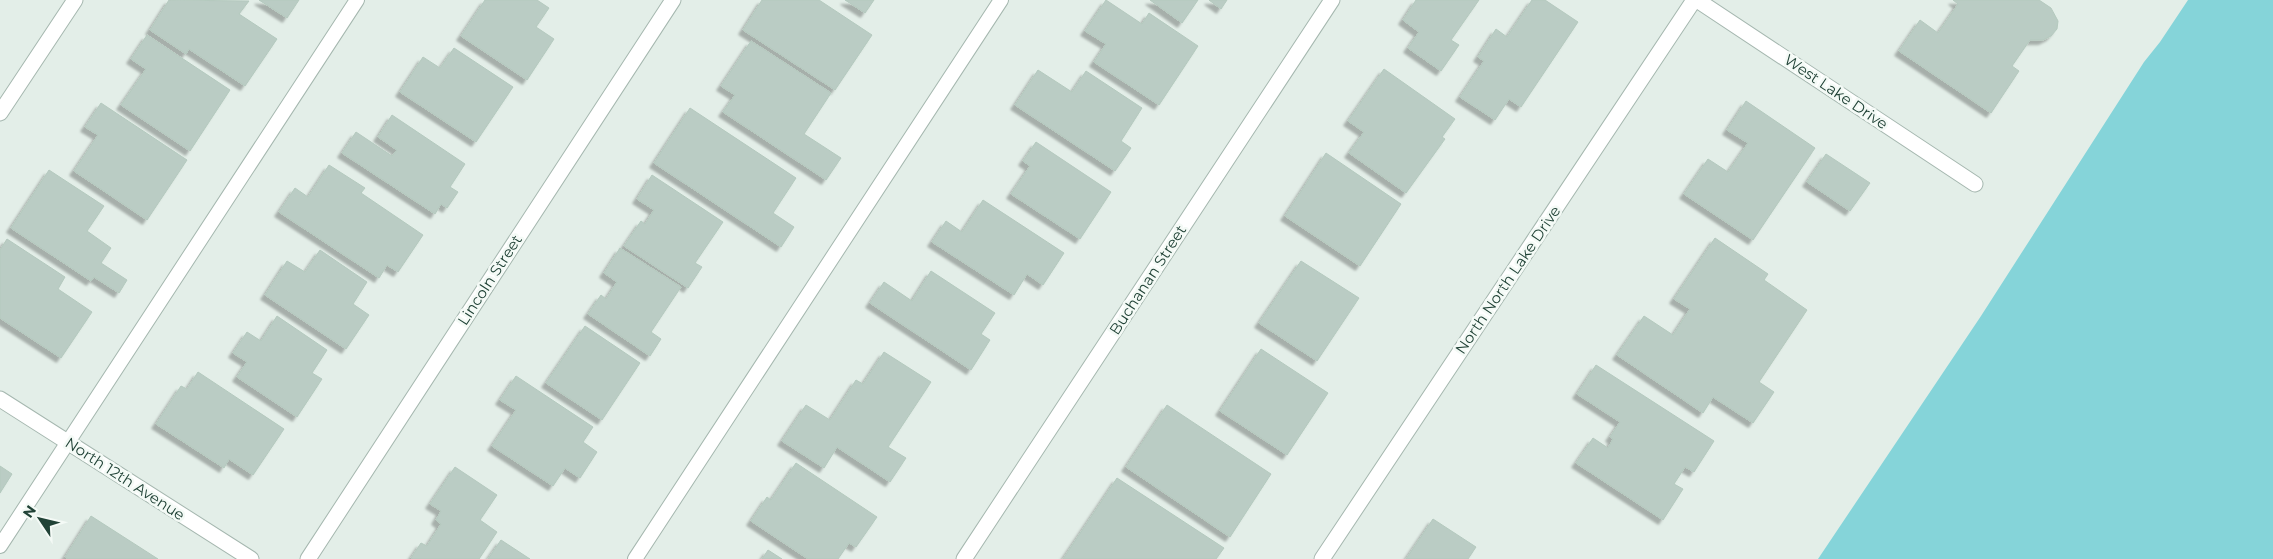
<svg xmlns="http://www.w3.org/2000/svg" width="2273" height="559" viewBox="0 0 2273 559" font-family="Montserrat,sans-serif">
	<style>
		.water { fill: #85d4d9 }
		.building { fill: #baccc4; stroke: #b4c9be; filter: url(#shadow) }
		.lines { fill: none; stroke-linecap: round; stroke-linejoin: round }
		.service-casing { stroke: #a5b7af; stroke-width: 16 }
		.minor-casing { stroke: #a5b7af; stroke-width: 17 }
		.service { stroke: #fff; stroke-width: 14 }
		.minor { stroke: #fff; stroke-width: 15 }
		.labels { text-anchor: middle; stroke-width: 5; stroke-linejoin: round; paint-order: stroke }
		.street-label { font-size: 15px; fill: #204236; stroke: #f4faf6 }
	</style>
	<defs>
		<filter id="shadow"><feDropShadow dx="-4.5" dy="4.5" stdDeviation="1" flood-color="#0004"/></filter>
	</defs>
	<rect width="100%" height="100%" fill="#e3eee8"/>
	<!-- water -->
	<path class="water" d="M2188,0H2273V559H1818L1981,316L2144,62L2160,42Z"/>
	<!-- building -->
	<g class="building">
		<path d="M169,0L249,1L239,14L277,39L245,86L189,49L186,54L150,30Z"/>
		<path d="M259,0H299L287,18Z"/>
		<path d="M485,0H537L549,8L536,27L554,39L527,80L461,36Z"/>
		<path d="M762,0H819L872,35L835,90L743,30Z"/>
		<path d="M845,0H874L865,13Z"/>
		<path d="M1106,0L1142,24L1149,13L1198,46L1159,105L1094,62L1106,44L1085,31Z"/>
		<path d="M1150,0H1198L1182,23Z"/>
		<path d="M1209,0H1227L1221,9Z"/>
		<path d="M1416,0H1479L1451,40L1459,45L1441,71L1408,48L1419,32L1403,20Z"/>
		<path d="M1532,0H1545L1578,22L1521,107L1509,99L1495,120L1460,97L1484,61L1478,57L1496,29L1507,37Z"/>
		<path d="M1953,0H2039L2051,8L2058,21L2057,29L2051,36L2043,40H2030L2012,66L2019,71L1991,113L1899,51L1920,20L1938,33L1958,4Z"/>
		<path d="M147,35L230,90L190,151L121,105L146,69L131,59Z"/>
		<path d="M751,41L831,93L804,134L841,158L826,180L723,112L735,95L721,86Z"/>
		<path d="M454,48L513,87L476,142L400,92L423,57L440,68Z"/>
		<path d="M1384,69L1455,119L1442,137L1445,139L1406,193L1349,153L1364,132L1348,121Z"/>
		<path d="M1038,70L1072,92L1086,71L1142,108L1121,141L1131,148L1115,171L1015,105Z"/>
		<path d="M1746,101L1815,148L1753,240L1684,194L1708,159L1728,172L1748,143L1727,130Z"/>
		<path d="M101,103L187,160L147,220L74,171L98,135L85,127Z"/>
		<path d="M690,108L796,178L773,213L794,227L781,247L654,163Z"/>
		<path d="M392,115L465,164L450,187L458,192L447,208L441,204L435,214L342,153L356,132L392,156L397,150L378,137Z"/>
		<path d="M1036,142L1111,192L1080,239L1011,194L1030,166L1023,161Z"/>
		<path d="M1326,153L1401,204L1360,266L1285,216Z"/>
		<path d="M1826,154L1870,183L1850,211L1807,182Z"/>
		<path d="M329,165L365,188L361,193L423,235L398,272L387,265L379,278L279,212L295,188L308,197Z"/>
		<path d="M49,170L104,206L87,231L111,248L101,263L127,280L119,293L94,277L91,281L11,228Z"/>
		<path d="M652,175L723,222L695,263L702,267L688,288L624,246L641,221L645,224L654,210L637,199Z"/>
		<path d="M983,200L1064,253L1043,285L1027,274L1014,295L932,242L946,221L962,232Z"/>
		<path d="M1715,238L1768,274L1764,280L1807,310L1759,382L1774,392L1753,423L1713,397L1703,413L1617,355L1644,316L1673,335L1690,309L1674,299Z"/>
		<path d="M7,239L65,277L58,289L92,312L61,358L0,318V250Z"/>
		<path d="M620,248L681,287L651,332L661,339L650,356L588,314L601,295L606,299L617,282L604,273Z"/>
		<path d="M320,250L367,282L353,304L369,315L346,349L265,295L287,261L305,272Z"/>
		<path d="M1301,261L1359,298L1317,361L1259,323Z"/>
		<path d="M931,271L995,313L981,334L990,340L971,370L870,303L884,282L912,301Z"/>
		<path d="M277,316L327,350L312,373L322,379L297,417L237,377L247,362L233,353L247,332L261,341Z"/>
		<path d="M585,326L640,363L602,420L546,383Z"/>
		<path d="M1261,349L1328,393L1287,455L1220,411Z"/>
		<path d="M884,352L931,382L888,447L906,458L890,482L837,447L824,468L782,441L806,405L830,420L856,380L863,384Z"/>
		<path d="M1596,365L1714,441L1694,472L1685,467L1674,484L1683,489L1663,520L1576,463L1593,438L1608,448L1613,439L1610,437L1620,422L1577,394Z"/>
		<path d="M198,372L284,429L253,475L229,459L224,468L156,424L181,386L187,389Z"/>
		<path d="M516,376L593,427L583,442L597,452L580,478L565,468L553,486L492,446L516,410L500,400Z"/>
		<path d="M1167,405L1271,474L1230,537L1126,467Z"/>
		<path d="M796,463L877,517L856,547L849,543L838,559H808L751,521L767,497L771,500Z"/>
		<path d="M0,466L12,474L0,493Z"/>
		<path d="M455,467L497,495L480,520L497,532L479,559H413L411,558L421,543L427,546L441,524L436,520L441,511L430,504Z"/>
		<path d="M1117,478L1224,548L1216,559H1063Z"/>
		<path d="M91,516L158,559H68L65,557Z"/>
		<path d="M1433,519L1476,547L1468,559H1406Z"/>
		<path d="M501,540L530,559H488Z"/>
		<path d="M768,550L782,559H762Z"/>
	</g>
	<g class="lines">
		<!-- service casing -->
		<g class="service-casing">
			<g id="service">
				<path d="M0,546L357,0"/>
				<path d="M635,559L1001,0"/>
			</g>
		</g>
		<!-- minor casing -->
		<g class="minor-casing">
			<g id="minor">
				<path d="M1697,0L1975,184"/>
				<path d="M0,113L75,0"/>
				<path d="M0,399L251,559"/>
				<path d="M308,559L673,0"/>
				<path d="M964,559L1332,0"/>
				<path d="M1322,559L1694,0"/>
			</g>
		</g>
		<!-- service -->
		<use href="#service" class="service"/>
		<!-- minor -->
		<use href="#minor" class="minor"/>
	</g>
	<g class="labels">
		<!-- street labels -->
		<g class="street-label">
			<text transform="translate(1836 92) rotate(34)" y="5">West Lake Drive</text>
			<text transform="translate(490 280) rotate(-57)" y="5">Lincoln Street</text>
			<text transform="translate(1148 280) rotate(-57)" y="5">Buchanan Street</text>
			<text transform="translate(1508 280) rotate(-56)" y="5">North North Lake Drive</text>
			<text transform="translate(125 479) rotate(33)" y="5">North 12th Avenue</text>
		</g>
	</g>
	<!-- north arrow -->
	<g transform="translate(40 519) rotate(305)" stroke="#f4faf6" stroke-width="4" paint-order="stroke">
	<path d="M0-4L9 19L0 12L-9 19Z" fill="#204236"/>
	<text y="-8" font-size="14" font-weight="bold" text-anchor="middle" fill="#204236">N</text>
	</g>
</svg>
